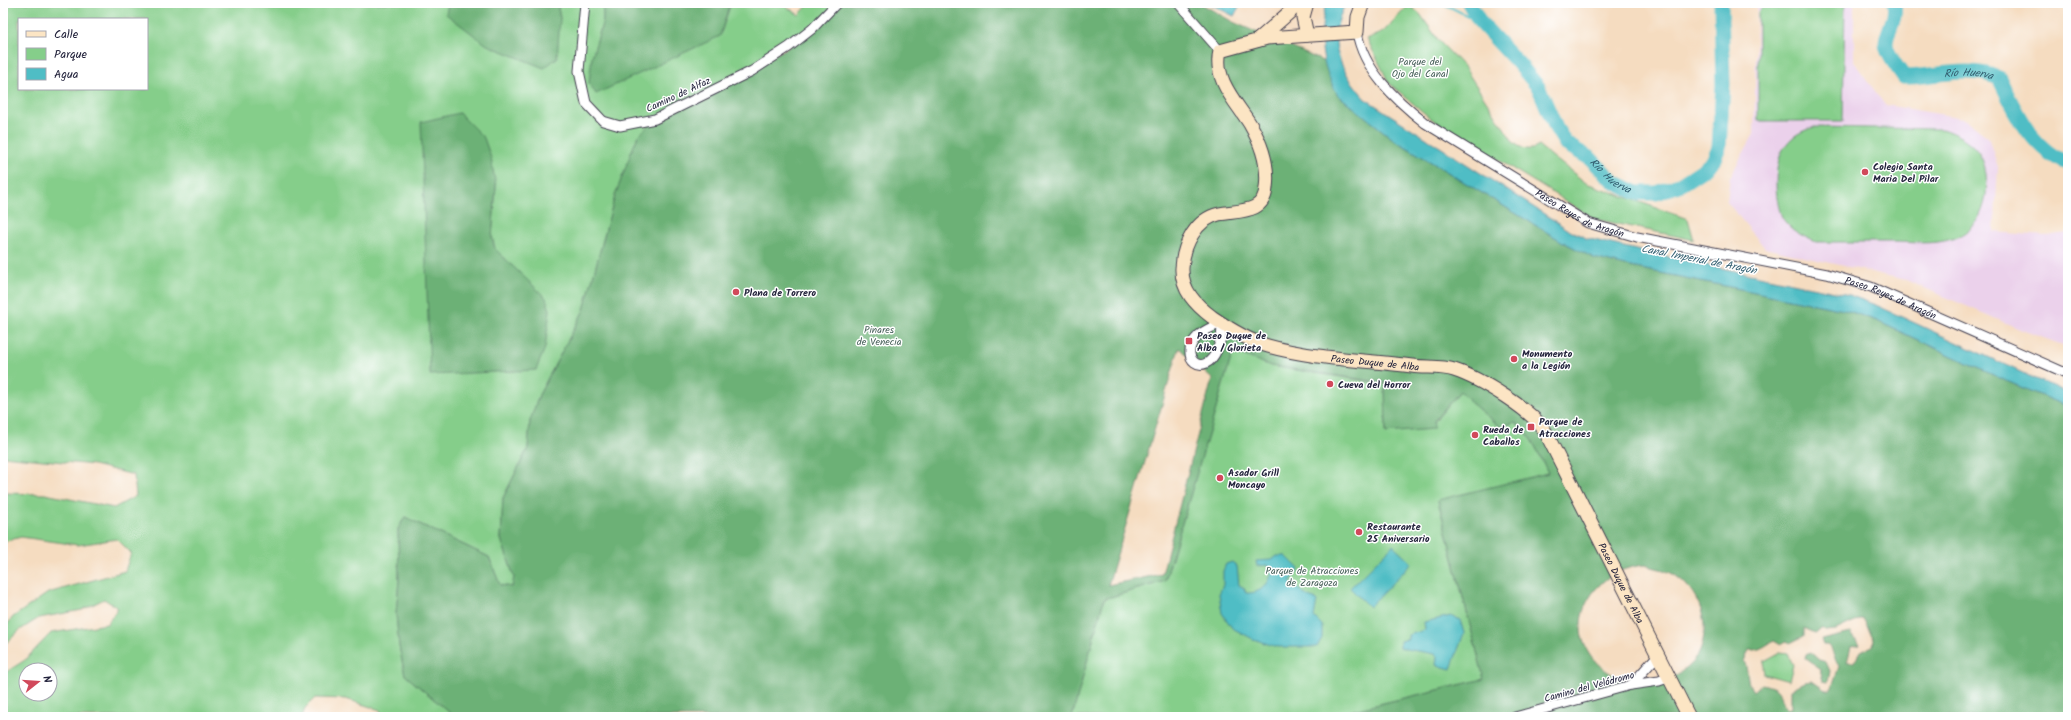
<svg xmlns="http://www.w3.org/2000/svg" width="2071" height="720" viewBox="0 0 2071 720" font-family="Kalam,sans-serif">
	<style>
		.built { fill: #ebd1eb }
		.green { fill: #85ce8a; stroke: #547862; fill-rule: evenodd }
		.forest { fill: #6cb176; stroke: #476a58; fill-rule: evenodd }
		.water { fill: #4fbdc5; stroke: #387080 }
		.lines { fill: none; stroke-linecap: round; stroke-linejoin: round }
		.stream { stroke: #4fbdc5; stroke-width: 2.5 }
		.river { stroke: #4fbdc5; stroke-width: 15 }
		.street-casing { stroke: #423e4f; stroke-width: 11 }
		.secondary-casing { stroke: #423e4f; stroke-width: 15 }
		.street { stroke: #fff; stroke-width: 9 }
		.secondary { stroke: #fce5c4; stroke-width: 13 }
		.poi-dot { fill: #d1495b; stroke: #fff; stroke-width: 1.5 }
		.labels { text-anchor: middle; stroke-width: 3; stroke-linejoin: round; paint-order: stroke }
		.park-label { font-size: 10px; fill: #455e57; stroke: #fff }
		.street-label { font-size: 10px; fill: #22223b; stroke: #fff }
		.poi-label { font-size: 10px; font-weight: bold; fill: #22223b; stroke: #fff; text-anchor: start }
		.water-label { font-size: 11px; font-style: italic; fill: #346072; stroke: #fff }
	</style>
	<rect width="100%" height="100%" fill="#fff"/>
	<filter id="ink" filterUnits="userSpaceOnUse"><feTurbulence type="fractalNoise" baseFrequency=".025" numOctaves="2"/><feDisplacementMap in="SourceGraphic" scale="8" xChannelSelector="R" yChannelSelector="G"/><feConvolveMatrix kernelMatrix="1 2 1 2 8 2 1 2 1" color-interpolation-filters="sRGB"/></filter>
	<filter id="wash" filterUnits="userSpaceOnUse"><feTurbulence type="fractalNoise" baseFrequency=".012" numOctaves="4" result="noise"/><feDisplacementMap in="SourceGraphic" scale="16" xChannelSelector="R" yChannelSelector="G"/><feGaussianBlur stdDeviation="0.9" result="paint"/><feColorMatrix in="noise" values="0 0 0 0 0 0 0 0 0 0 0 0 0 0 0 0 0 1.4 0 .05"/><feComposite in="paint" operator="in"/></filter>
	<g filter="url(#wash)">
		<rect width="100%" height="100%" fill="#f5dcc0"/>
		<!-- built -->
		<path class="built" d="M1759,3H1854V62L1885,105L1963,118L1988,137L1998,167L1994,232L2046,236L2068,233V347L2022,330L1906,280L1765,248L1727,202L1730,177L1754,134L1757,5Z"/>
		<!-- green -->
		<g class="green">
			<path d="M3,3H448L447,14L560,18L557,3H603V21L592,57L720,36L731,3H781L799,15L810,3H837L812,29L638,136L615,196L584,310L539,395L530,421L528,448L503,498L501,539L514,577L512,587L500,585L489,557L405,517L398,529L399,580L396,614L399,646L405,675L455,717H405L400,715L383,717L380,710L346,699L315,698L305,708L302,717H3V674L25,660L51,633L107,624L118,608L104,599L82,610L39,618L20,630L3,646V630L13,617L48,593L125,571L131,553L117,539L78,545L21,537L3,542V493L45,494L114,508L136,496L134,475L94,465L3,456ZM19,19H147V89H19ZM496,186L492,237L495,249L508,262L515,371L430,374ZM26,670H50V694H26Z"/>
			<path d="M1767,3H1845L1843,121H1758V12Z"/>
			<path d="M1409,5L1420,14L1439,41L1464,67L1514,143C1522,149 1530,152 1539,146L1586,183L1688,219L1694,240L1595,219L1430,118L1389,83L1367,39L1383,32Z"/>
			<path d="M1814,127L1942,129C1965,137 1983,148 1986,174C1990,209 1975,238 1938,242C1924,244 1907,242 1893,242C1867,242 1842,242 1816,242C1804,237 1789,230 1782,217C1774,199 1773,161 1786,145C1793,135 1802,131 1814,127Z"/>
			<path d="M1233,351L1271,366L1385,384L1386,433L1434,422L1460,391L1470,399L1469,401L1500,427L1515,422C1532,436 1539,453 1548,473L1438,501L1484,679L1325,717H1072L1104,599L1165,581Z"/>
			<path d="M1779,653L1788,654L1793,665L1789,681L1764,674L1763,667L1764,661Z"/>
		</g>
		<!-- forest -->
		<g class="forest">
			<path d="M448,3H557L560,18L557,58L544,68L487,45L446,14Z"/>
			<path d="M603,3H730L720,36L596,94L589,83L592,57L603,21Z"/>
			<path d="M837,3H1200L1233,22L1325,62L1338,95L1393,139L1563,242L1594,258L1626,266L1849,311L1877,321L2004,380L2068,407V717H1325L1484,679L1438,500L1548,473C1539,453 1532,436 1515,422L1500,427L1469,401V399L1460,391L1434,421L1433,429L1386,433L1385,383L1271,366L1233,351L1165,581L1104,599L1072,717H455L405,675L399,646L396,614L399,580L398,529L405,517L489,557L500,585L512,587L514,577L501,539L503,498L528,448L530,421L539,395L584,310L615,196L632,150L638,136L655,119L789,47ZM1179,348L1212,379L1162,574L1108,585ZM1645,565C1653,568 1664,569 1671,573C1700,588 1715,631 1695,659C1644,720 1544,653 1595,590C1608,574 1625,567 1645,565ZM1859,619H1863L1866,621L1867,627L1874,639L1873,646L1860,651L1854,662H1847L1851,647L1859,645L1851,633L1821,640L1823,645H1827C1835,650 1833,659 1839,666L1834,682L1830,689L1825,690L1812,681L1805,682L1791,689V708L1787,709C1774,694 1787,690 1762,684L1753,692C1746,683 1749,671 1744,661L1749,650C1761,651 1765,645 1774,641L1781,645L1785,641L1790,643L1804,636V628L1815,633L1823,628L1826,631L1836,630Z"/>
			<path d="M459,113L484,138L491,158L496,186L492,237L495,249L546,298L550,310L545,348L536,370L430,375L421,122Z"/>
			<path d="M1810,652L1819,660L1826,662L1830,671L1828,682L1823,681L1820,669L1805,658L1806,654Z"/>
		</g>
		<!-- water -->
		<g class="water">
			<path d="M1213,3H1235L1240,5L1234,16L1212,5Z"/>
			<path d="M1326,3H1346C1325,41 1339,70 1367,100L1569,230L1586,238L1645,252L1849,295L1878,306L2068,394V407L2004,380L1877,321L1849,311L1626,266L1594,258L1563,242L1393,139L1338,95C1320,65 1318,37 1326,3Z"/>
			<path d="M1393,545L1412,563L1369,607L1350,588Z"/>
			<path d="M1277,556H1286L1299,569L1290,582L1308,597L1317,600L1314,617L1322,625V638L1317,647H1277L1253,639L1232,628L1222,613L1219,594L1223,585V571L1226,564L1232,562L1237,566L1239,585L1244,588L1246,593C1260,594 1270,584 1272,571L1268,565L1257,566L1256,561L1272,560Z"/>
			<path d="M1451,616L1460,620L1464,633L1451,669L1436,665L1437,657L1435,654L1400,648V641L1408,639V635L1425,630L1424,622Z"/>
		</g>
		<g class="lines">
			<!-- stream -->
			<path class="stream" d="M1442,3L1480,22"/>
			<!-- river -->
			<g class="river">
				<path id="s1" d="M1469,3L1480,22L1519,64L1539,88L1556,128L1566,144L1591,159L1614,182L1637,193H1657L1681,184L1704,169L1713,161L1719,147L1723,85L1721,3"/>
				<path id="s2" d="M1894,3C1897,20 1887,29 1886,43C1886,54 1898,68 1904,77C1936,77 1968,65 1999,78C2015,110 2031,150 2068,163"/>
			</g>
		</g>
	</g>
	<g filter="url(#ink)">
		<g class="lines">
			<!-- street casing -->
			<g class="street-casing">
				<g id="street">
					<path d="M585,3L579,71L586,103L603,121L620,126L655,119L752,71L789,47L812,29L837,3"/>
					<path d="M1178,3L1220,51"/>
					<path id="s3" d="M1357,32C1363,70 1396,100 1425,123L1588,223L1637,237L1827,274L1871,287L2068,374"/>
					<path d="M1221,323C1223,334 1221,340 1217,350C1204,380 1177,357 1197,337C1203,330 1213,327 1221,323Z"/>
					<path d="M1631,685L1658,655"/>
					<path d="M1515,717L1631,685L1659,681L1668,678"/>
				</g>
			</g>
			<!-- secondary casing -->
			<g class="secondary-casing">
				<g id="secondary">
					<path id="s4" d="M1363,3L1358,17L1357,32L1267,38L1220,51C1213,79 1236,102 1250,124C1261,143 1269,166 1266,188C1264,214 1239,210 1219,214C1196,219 1183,245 1182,268C1181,290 1196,305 1212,317C1228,328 1249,341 1268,346C1314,359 1364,360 1412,366C1425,368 1441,366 1454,370C1479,378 1533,410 1546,433L1689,717"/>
					<path d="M1307,35L1303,17L1307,3"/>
					<path d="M1258,40L1300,3"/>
				</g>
			</g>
			<!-- street -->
			<use href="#street" class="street"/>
			<!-- secondary -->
			<use href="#secondary" class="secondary"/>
		</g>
	</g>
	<!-- markers -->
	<g class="poi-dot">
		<circle cx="1865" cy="172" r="4"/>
		<circle cx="736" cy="292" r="4"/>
		<rect x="1185" y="337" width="8" height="8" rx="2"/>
		<circle cx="1514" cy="359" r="4"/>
		<circle cx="1330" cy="384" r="4"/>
		<rect x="1527" y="423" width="8" height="8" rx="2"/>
		<circle cx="1475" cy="435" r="4"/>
		<circle cx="1220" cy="478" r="4"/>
		<circle cx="1359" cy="532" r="4"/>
	</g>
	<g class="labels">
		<!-- park labels -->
		<g class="park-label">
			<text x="1420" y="65">Parque del<tspan x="1420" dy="12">Ojo del Canal</tspan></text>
			<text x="879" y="333">Pinares<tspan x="879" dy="12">de Venecia</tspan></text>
			<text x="1312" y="574">Parque de Atracciones<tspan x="1312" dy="12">de Zaragoza</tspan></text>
		</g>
		<!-- street labels -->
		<g class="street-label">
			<text transform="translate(678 94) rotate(-25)" y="4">Camino de Alfaz</text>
			<text dy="4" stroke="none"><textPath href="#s3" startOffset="296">Paseo Reyes de Aragón</textPath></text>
			<text dy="4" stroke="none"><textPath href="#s3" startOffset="620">Paseo Reyes de Aragón</textPath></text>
			<text dy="4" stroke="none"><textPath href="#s4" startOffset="679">Paseo Duque de Alba</textPath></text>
			<text dy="4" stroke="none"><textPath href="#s4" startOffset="1039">Paseo Duque de Alba</textPath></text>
			<text transform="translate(1589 686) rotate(-15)" y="4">Camino del Velódromo</text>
		</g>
		<!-- poi labels -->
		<g class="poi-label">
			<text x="1873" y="170">Colegio Santa<tspan x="1873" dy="12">Maria Del Pilar</tspan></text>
			<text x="744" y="296">Plana de Torrero</text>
			<text x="1197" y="339">Paseo Duque de<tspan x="1197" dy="12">Alba / Glorieta</tspan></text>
			<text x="1522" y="357">Monumento<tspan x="1522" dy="12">a la Legión</tspan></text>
			<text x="1338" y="388">Cueva del Horror</text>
			<text x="1539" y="425">Parque de<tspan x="1539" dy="12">Atracciones</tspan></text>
			<text x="1483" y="433">Rueda de<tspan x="1483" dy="12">Caballos</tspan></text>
			<text x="1228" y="476">Asador Grill<tspan x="1228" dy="12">Moncayo</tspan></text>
			<text x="1367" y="530">Restaurante<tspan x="1367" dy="12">25 Aniversario</tspan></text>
		</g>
		<!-- water labels -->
		<g class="water-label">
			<text dy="4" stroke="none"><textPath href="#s2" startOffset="145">Río Huerva</textPath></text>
			<text dy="4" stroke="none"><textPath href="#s1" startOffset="228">Río Huerva</textPath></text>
			<text transform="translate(1699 259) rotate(11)" y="4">Canal Imperial de Aragón</text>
		</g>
	</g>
	<!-- margin -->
	<rect width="2071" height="720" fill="none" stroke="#fff" stroke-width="16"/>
	<!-- legend -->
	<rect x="18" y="18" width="130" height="72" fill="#ffffff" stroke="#a7a7b1"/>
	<rect x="26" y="31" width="20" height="6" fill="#fce5c4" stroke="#a7a7b1"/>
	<text x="54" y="38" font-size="12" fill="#22223b">Calle</text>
	<rect x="26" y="48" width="20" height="12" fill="#85ce8a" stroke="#a7a7b1"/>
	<text x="54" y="58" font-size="12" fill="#22223b">Parque</text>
	<rect x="26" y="68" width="20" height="12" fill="#4fbdc5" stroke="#a7a7b1"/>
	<text x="54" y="78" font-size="12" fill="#22223b">Agua</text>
	<!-- north arrow -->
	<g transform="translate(38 682) rotate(73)"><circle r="19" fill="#ffffff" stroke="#a7a7b1"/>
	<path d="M0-3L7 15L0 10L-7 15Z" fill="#d1495b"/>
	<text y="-6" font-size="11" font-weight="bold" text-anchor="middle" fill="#22223b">N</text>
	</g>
</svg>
